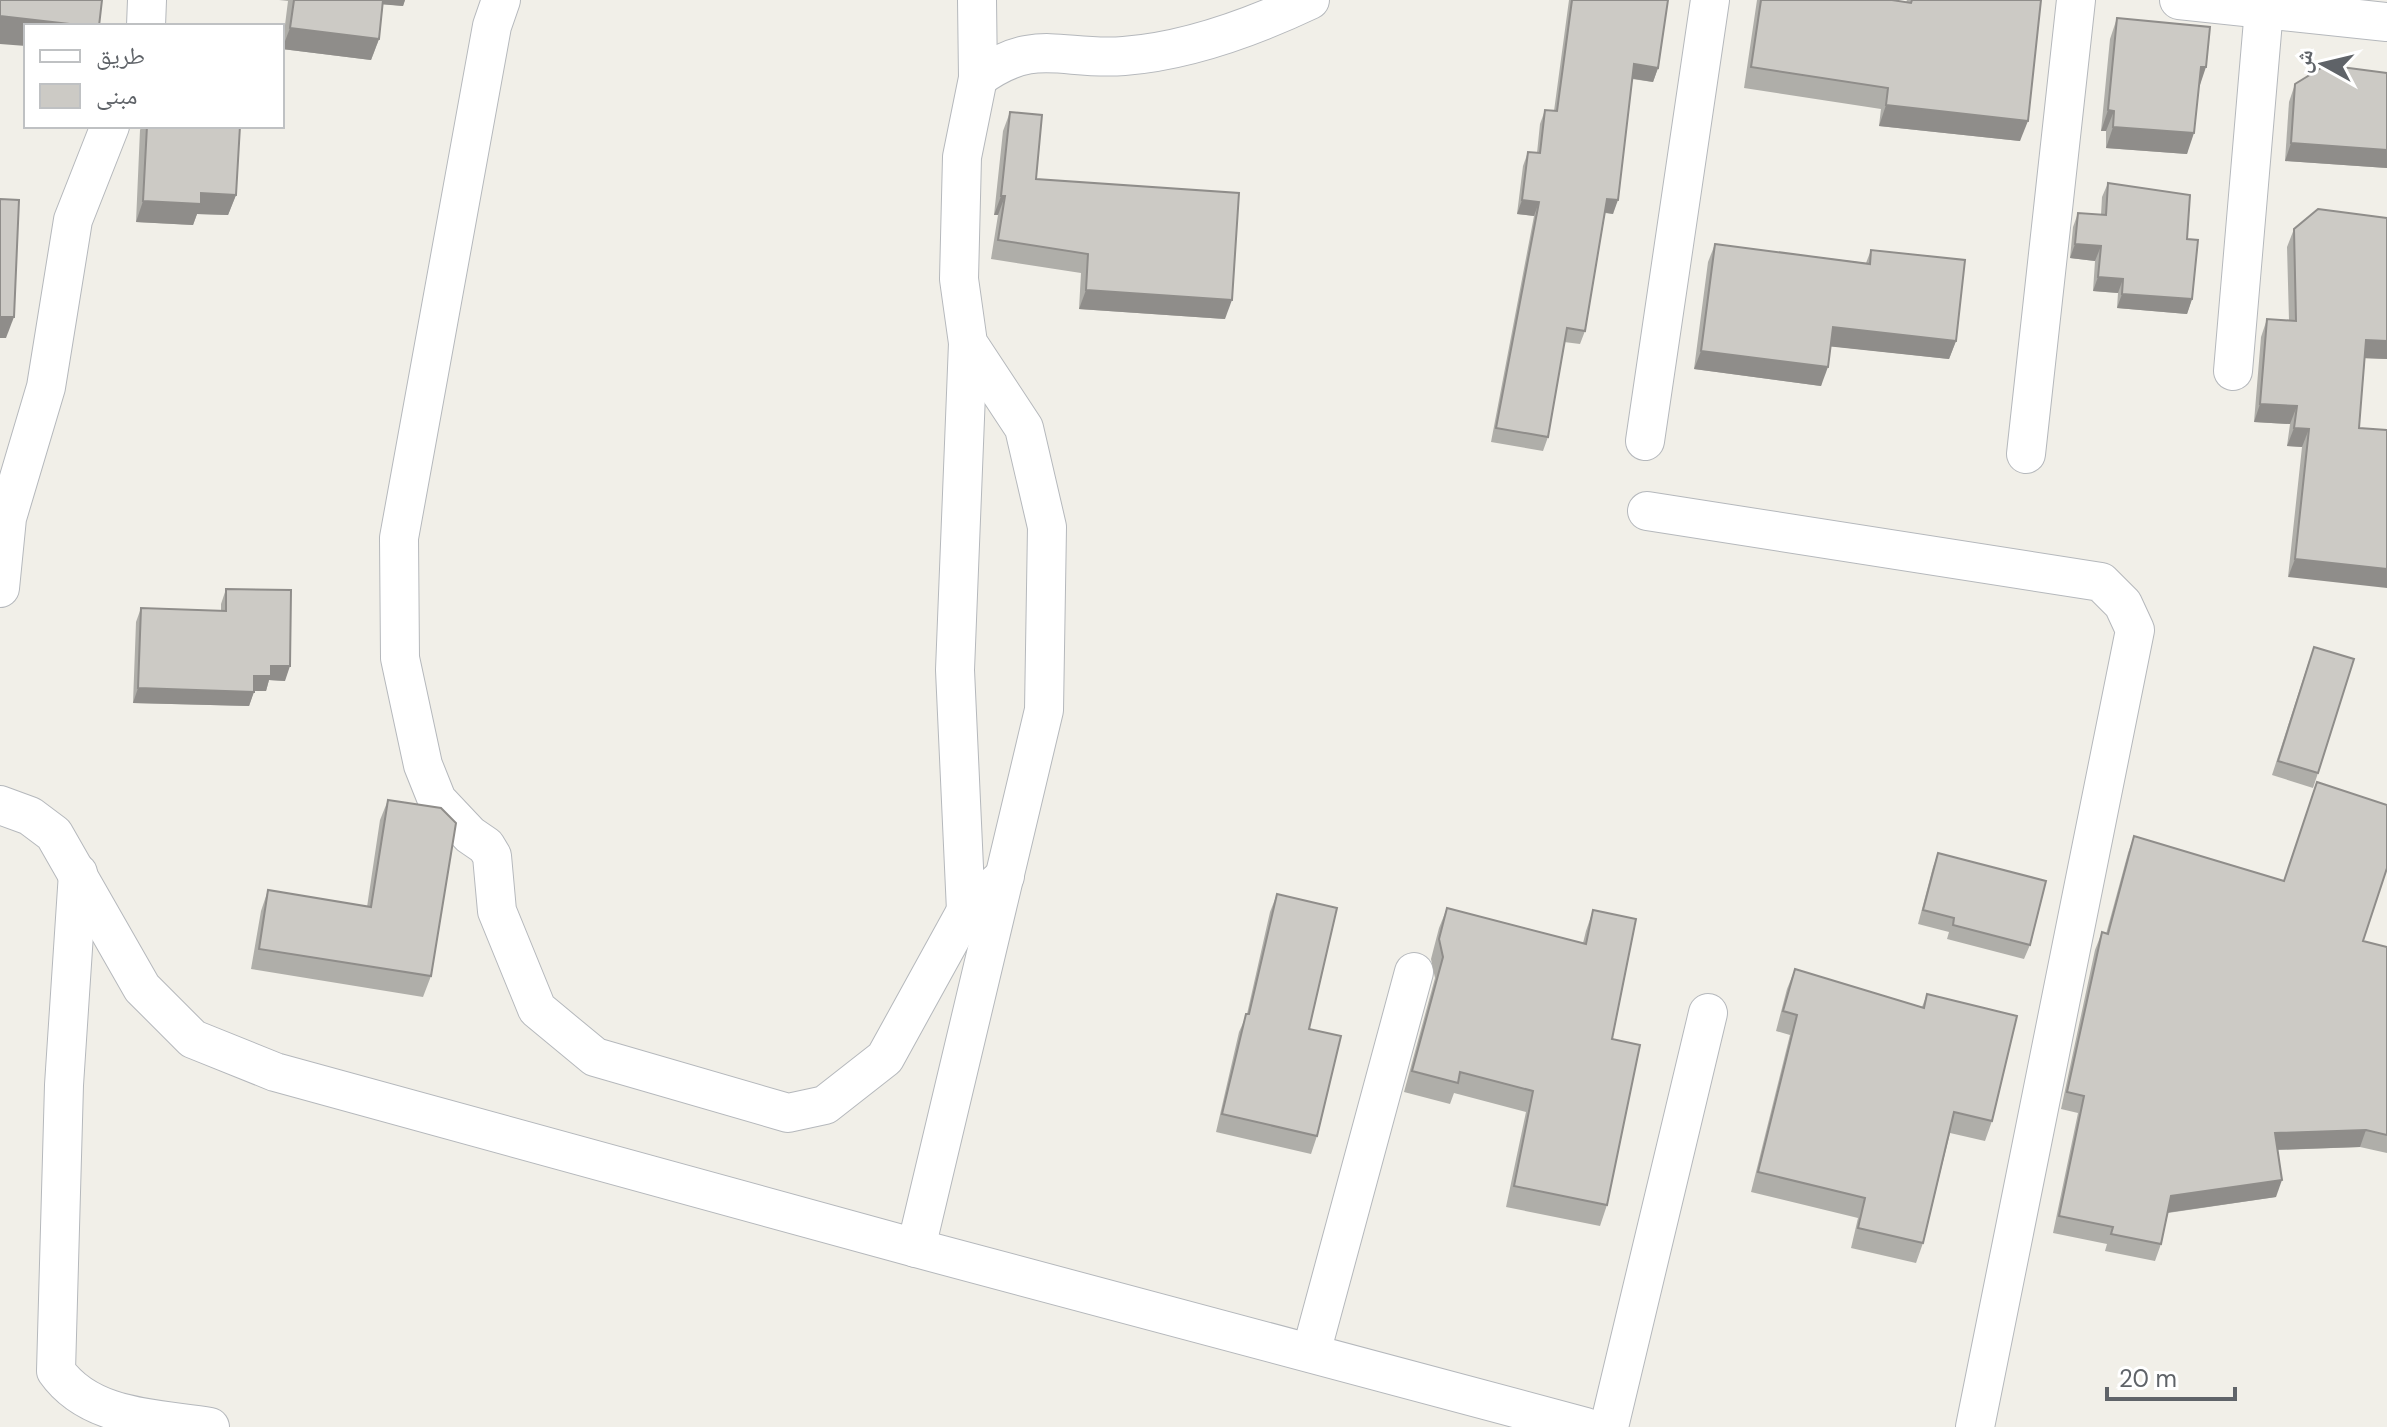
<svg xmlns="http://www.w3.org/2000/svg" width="2387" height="1427" viewBox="0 0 2387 1427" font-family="'DM Sans','Noto Naskh Arabic',sans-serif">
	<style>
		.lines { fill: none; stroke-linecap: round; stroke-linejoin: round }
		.street-casing { stroke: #b5b8bc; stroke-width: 40 }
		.street { stroke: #fff; stroke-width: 38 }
		.wall { fill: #afaea9 }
		.shaded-wall { fill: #8f8d8a }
		.building { fill: #cccac5; stroke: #8f8d8a; stroke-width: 2 }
	</style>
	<rect width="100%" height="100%" fill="#f1efe8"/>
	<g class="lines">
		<!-- street casing -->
		<g class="street-casing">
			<g id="street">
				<path d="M501,0L492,26L399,538L400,658L423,765L437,800L470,835L486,846L492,856L497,911L537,1009L595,1057L788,1113L825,1105L885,1058L966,911L1005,876"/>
				<path d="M2179,0L2387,22"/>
				<path d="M146,26L147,0"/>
				<path d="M978,78C1035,36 1062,61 1124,56C1188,51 1253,27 1310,0"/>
				<path d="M2233,371L2264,9"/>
				<path d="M1645,441L1710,0"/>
				<path d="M2026,454L2076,0"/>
				<path d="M1647,511L2101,582L2123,604L2135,630L1975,1427"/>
				<path d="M0,588L7,518L46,387L73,220L110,126"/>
				<path d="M0,805L30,816L54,834L142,988L193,1039L275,1072L916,1248L1586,1427"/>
				<path d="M78,873L64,1085L56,1371C90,1419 155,1418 210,1427"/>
				<path d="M966,911L955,670L968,343"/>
				<path d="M916,1248L1044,710L1047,527L1024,428L968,343L959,279L962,157L978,78L977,0"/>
				<path d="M1311,1353L1414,972"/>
				<path d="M1609,1427L1708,1013"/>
			</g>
		</g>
		<!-- street -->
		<use href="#street" class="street"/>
	</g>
	<!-- wall -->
	<g class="wall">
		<path d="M279,0H405L403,6L383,4L379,39L371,60L282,49L288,1Z"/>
		<path d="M1569,0H1668L1658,68L1653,82L1632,79L1613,214L1605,213L1585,331L1580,344L1564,342L1548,437L1543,451L1491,442L1534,216L1517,214L1523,166L1528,152L1537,153L1540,124L1545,110L1554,111Z"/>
		<path d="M1757,0H1892L1906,2L1907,0H2041L2020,141L1879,126L1881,109L1744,88Z"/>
		<path d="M2117,18L2199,88L2187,154L2106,148V131H2101L2110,39Z"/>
		<path d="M2387,73V168L2285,161L2289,102L2295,84Z"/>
		<path d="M1010,112L1036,179L1225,319L1079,309L1081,273L991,259L998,215H994L1003,131Z"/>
		<path d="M142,126H240L236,195L228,215L197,214L193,225L136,222L140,130Z"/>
		<path d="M2108,183L2187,239L2192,299L2187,314L2117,308L2118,293L2093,291L2095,261L2070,258L2073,227L2078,213L2101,215L2102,197Z"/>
		<path d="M2387,218V359L2365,358L2359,428L2288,577L2302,447L2287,446L2290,424L2254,422L2261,337L2267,319L2289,320L2287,247L2294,229Z"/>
		<path d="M1715,244L1866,263L1871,250L1956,341L1949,359L1830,346L1821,386L1694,369L1708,262Z"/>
		<path d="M226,589L285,681L269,680L266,691H254L249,706L133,703L136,622L141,608L221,611V604Z"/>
		<path d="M2309,661L2318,773L2313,788L2272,775Z"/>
		<path d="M388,800L431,976L423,997L251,969L261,911L268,890L367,907L380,820Z"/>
		<path d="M2134,836L2363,941L2387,947V1153L2360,1147L2278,1150L2276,1197L2168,1213L2161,1244L2155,1261L2105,1251L2107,1244L2053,1233L2078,1113L2061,1109L2095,950L2102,932L2106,934L2128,853Z"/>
		<path d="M1938,853L2030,945L2024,959L1947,939L1949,932L1918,924L1933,867Z"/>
		<path d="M1277,894L1309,1029L1317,1136L1311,1154L1216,1132L1239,1032L1247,1014L1270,912Z"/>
		<path d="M1447,908L1583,943L1586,931L1593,910L1612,1039L1607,1205L1600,1226L1506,1207L1526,1112L1454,1093L1450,1104L1404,1092L1435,978L1431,959L1439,928Z"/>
		<path d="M1795,969L1922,1007L1927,994L1992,1121L1985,1141L1950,1133L1923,1243L1916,1263L1851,1248L1858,1218L1751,1192L1790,1035L1776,1031L1787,989Z"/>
	</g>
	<!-- shaded-wall -->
	<g class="shaded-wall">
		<path d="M379,0H405L403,6L378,4Z"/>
		<path d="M0,16L87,26H26V46L0,44Z"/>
		<path d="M290,28L379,39L371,60L282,49Z"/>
		<path d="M1634,64L1658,68L1653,82L1629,78Z"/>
		<path d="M2201,67H2206L2199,88Z"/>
		<path d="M1886,105L2028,121L2020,141L1879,126Z"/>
		<path d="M2108,110L2114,111L2106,131H2101Z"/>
		<path d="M2113,127L2194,133L2187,154L2106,148Z"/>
		<path d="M2291,143L2387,150V168L2285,161Z"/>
		<path d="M201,193L236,195L228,215L197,214L193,225L136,222L143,201Z"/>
		<path d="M1001,196H1005L998,215H994Z"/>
		<path d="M1607,199L1618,200L1613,214L1602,212Z"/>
		<path d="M1522,200L1539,202L1534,216L1517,214Z"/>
		<path d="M2075,244L2101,246L2095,261L2070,258Z"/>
		<path d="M2098,277L2123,279L2118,293L2093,291Z"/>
		<path d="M1086,290L1232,300L1225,319L1079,309Z"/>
		<path d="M2122,294L2192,299L2187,314L2117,308Z"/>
		<path d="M0,317H14L6,338H0Z"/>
		<path d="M1833,327L1956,341L1949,359L1826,346Z"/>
		<path d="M2366,340L2387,341V359L2360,358Z"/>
		<path d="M1701,351L1828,367L1821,386L1694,369Z"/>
		<path d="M2260,404L2297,406L2290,424L2254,422Z"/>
		<path d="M2294,428L2309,429L2302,447L2287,446Z"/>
		<path d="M2295,559L2387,569V588L2288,577Z"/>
		<path d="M271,666H290L285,681L269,680L266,691H249L254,676Z"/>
		<path d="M138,688L254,692L249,706L133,703Z"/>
		<path d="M2366,1130L2360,1147L2269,1150L2275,1133Z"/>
		<path d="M2282,1180L2276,1197L2165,1213L2171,1196Z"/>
	</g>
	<!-- building -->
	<g class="building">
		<path d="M0,0H102L99,26H87L0,16Z"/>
		<path d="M294,0H383L379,39L290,28Z"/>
		<path d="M1572,0H1668L1658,68L1634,64L1618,200L1607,199L1585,331L1567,328L1548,437L1496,428L1539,202L1522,200L1528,152L1540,153L1545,110L1557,111Z"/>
		<path d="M1761,0H1892L1911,3L1912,0H2041L2028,121L1886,105L1888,88L1751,67Z"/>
		<path d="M2117,18L2210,27L2206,67H2201L2194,133L2113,127L2114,111L2108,110Z"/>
		<path d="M2326,65L2387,73V150L2291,143L2295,84Z"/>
		<path d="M1010,112L1042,115L1036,179L1239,193L1232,300L1086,290L1088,254L998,240L1005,196H1001Z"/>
		<path d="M147,126H240L236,195L201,193V204L143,201Z"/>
		<path d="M2108,183L2190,195L2187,239L2198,240L2192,299L2122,294L2123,279L2098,277L2101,246L2075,244L2078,213L2106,215Z"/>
		<path d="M0,199L19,200L14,317H0Z"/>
		<path d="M2318,209L2387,218V341L2366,340L2359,428L2387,430V569L2295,559L2309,429L2294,428L2297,406L2260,404L2267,319L2296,321L2294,229Z"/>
		<path d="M1715,244L1870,264L1871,250L1965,260L1956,341L1833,327L1828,367L1701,351Z"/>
		<path d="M226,589L291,590L290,666H271V676H254V692L138,688L141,608L226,611Z"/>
		<path d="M2314,647L2354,659L2318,773L2278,761Z"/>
		<path d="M2317,782L2387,805V868L2363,941L2387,947V1135L2366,1130L2275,1133L2282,1180L2171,1196L2161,1244L2111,1234L2113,1227L2059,1216L2084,1096L2067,1092L2102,932L2108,934L2134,836L2284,881Z"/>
		<path d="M388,800L441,808L456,823L431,976L259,949L268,890L371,907Z"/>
		<path d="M1938,853L2046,881L2030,945L1953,925L1954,918L1923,910Z"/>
		<path d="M1277,894L1337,908L1309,1029L1341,1036L1317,1136L1222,1114L1246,1014H1249Z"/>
		<path d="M1447,908L1586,944L1593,910L1636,919L1612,1039L1640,1045L1607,1205L1514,1186L1533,1091L1460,1072L1458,1083L1412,1071L1443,957L1439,939Z"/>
		<path d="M1795,969L1924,1008L1927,994L2017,1016L1992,1121L1954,1112L1923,1243L1858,1228L1865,1198L1758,1172L1797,1015L1783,1011Z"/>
	</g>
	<!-- legend -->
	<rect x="24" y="24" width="260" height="104" fill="#ffffff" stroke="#bfc1c3" stroke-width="2"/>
	<rect x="40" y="50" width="40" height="12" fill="#ffffff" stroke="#bfc1c3" stroke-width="2"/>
	<text x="96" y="64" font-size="24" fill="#5f6368">طريق</text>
	<rect x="40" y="84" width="40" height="24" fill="#cccac5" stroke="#bfc1c3" stroke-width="2"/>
	<text x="96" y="104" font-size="24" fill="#5f6368">مبنى</text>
	<!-- north arrow -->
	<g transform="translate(2323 64) rotate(278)" stroke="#ffffff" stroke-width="6" paint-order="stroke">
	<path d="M0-6L14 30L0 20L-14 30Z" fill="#5f6368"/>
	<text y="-12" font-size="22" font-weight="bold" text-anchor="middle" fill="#5f6368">ش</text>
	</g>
	<!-- scale -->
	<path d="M2107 1387v12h128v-12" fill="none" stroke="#5f6368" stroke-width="4"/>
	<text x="2119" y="1387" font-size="24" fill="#5f6368" stroke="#ffffff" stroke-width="6" paint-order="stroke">20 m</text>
</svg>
